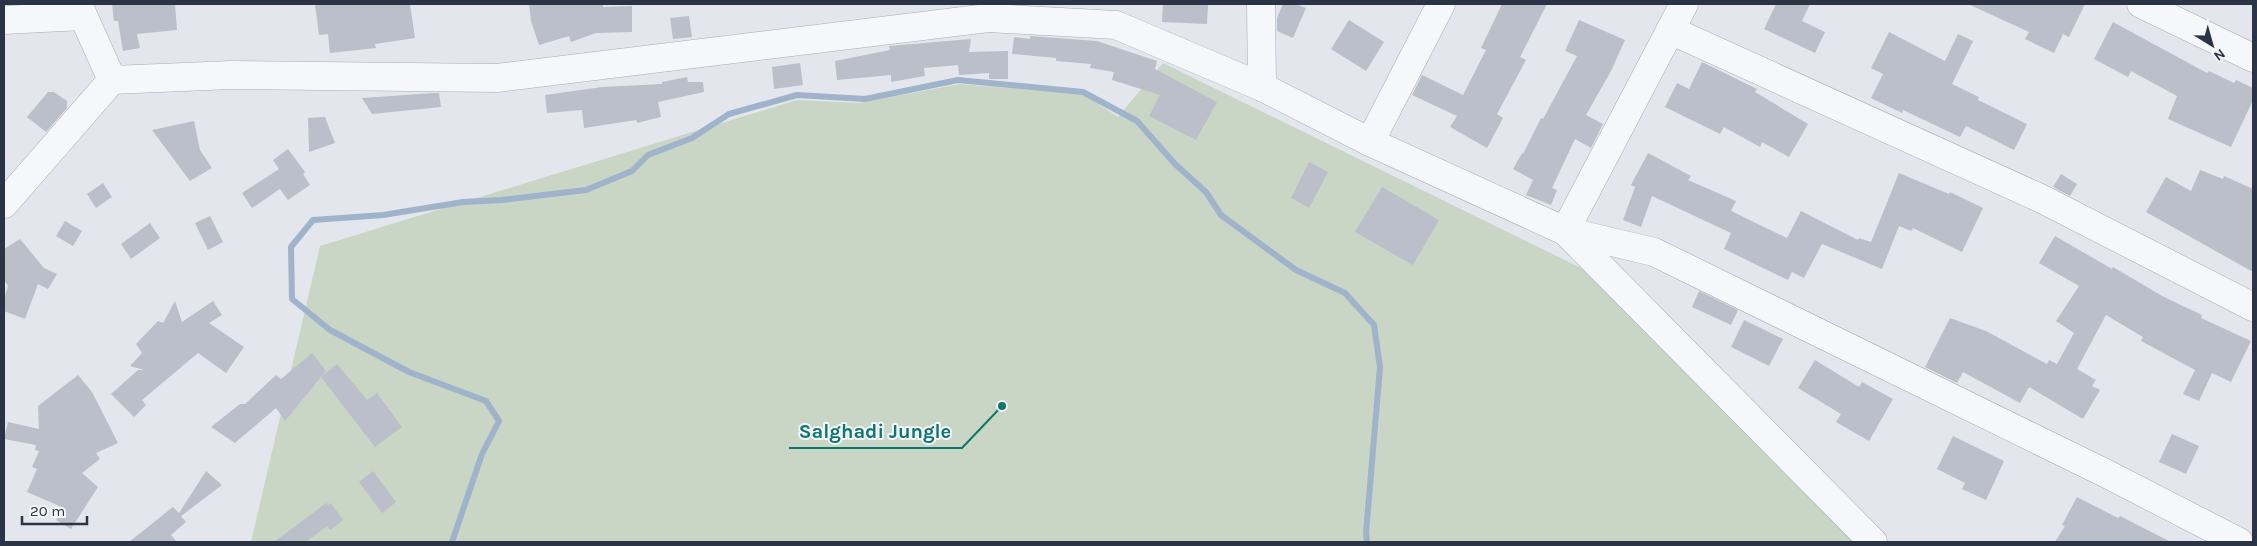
<svg xmlns="http://www.w3.org/2000/svg" width="2257" height="546" viewBox="0 0 2257 546" font-family="Karla,sans-serif">
	<style>
		.green { fill: #c9d5c5 }
		.lines { fill: none; stroke-linecap: round; stroke-linejoin: round }
		.stream { stroke: #9fb3cb; stroke-width: 6 }
		.building { fill: #bbbfc9 }
		.minor-casing { stroke: #a8adb6; stroke-width: 29 }
		.minor { stroke: #f6f7fa; stroke-width: 28 }
		.leader { fill: none; stroke: #0f766e; stroke-width: 2 }
		.callout-dot { fill: #0f766e; stroke: #f3f5f9; stroke-width: 2 }
		.callout-label { font-size: 20px; text-anchor: middle; font-weight: bold; fill: #0f766e; stroke: #f3f5f9; stroke-width: 4; stroke-linejoin: round; paint-order: stroke }
	</style>
	<rect width="100%" height="100%" fill="#e3e6ec"/>
	<!-- green -->
	<path class="green" d="M1163,63L1587,271L1857,542H251L320,246L797,100L859,103L960,84L1083,94L1118,117Z"/>
	<g class="lines">
		<!-- stream -->
		<path class="stream" d="M452,542L482,454L499,421L486,401L409,372L330,330L292,299L291,247L313,220L383,215L463,202L502,200L586,190L632,171L648,155L692,138L729,114L797,95L865,99L958,80L1083,92L1137,121L1175,164L1206,192L1221,215L1296,270L1345,293L1374,325L1380,367L1366,533L1367,542"/>
	</g>
	<!-- building -->
	<g class="building">
		<path d="M112,4H175L177,30L137,34L140,48L123,51L118,21H114Z"/>
		<path d="M315,4H410L415,38L375,44L376,48L330,53L328,34L319,35Z"/>
		<path d="M529,4H603V7L632,6V32L596,33L571,42L569,36L539,45L531,21Z"/>
		<path d="M1163,4H1208L1207,24L1162,22Z"/>
		<path d="M1283,4H1295L1306,8L1293,38L1277,31V18Z"/>
		<path d="M1502,4H1547L1520,57L1526,60L1497,114L1503,118L1487,148L1450,127L1457,116L1412,95L1422,75L1463,95L1486,50L1481,48Z"/>
		<path d="M1776,4H1810L1802,21L1825,32L1815,53L1764,29Z"/>
		<path d="M1968,4H2085L2069,37L2063,34L2054,53L2025,39L2029,32Z"/>
		<path d="M689,16L692,37L673,39L670,18Z"/>
		<path d="M1349,20L1384,42L1366,71L1331,49Z"/>
		<path d="M1579,20L1625,40L1611,71L1586,115L1603,124L1591,148L1575,139L1552,188L1557,190L1551,205L1526,195L1533,180L1513,169L1522,153L1523,154L1541,118L1543,119L1577,56L1565,51Z"/>
		<path d="M2113,22L2207,73L2209,71L2234,83L2236,80L2253,88V100L2231,147L2168,119L2177,96L2131,71L2128,77L2094,59Z"/>
		<path d="M1889,32L1945,61L1958,34L1973,41L1952,84L1979,97L1978,100L2027,124L2014,150L1966,126L1960,137L1903,110L1902,113L1871,98L1883,74L1871,68Z"/>
		<path d="M1030,36L1097,41L1157,61L1155,69L1217,102L1196,140L1149,116L1160,95L1112,80L1114,72L1090,68L1091,64L1056,61V58L1012,54L1014,37L1030,39Z"/>
		<path d="M971,39L969,52L1008,51V79H989V73L959,75L958,65L924,68L925,76L891,82V75L837,80L835,61L890,50L889,46Z"/>
		<path d="M1702,62L1757,89L1755,92L1808,124L1789,157L1762,142L1760,147L1724,127L1720,134L1665,107L1677,83L1689,89Z"/>
		<path d="M800,63L803,85L774,89L772,67Z"/>
		<path d="M687,77L688,82H703L704,92L658,102L661,117L637,123L636,120L584,128L582,110L547,113L545,95L602,87L662,84V82Z"/>
		<path d="M48,92H54L67,101V108L46,132L27,117Z"/>
		<path d="M434,93H439L441,107L372,114L362,98Z"/>
		<path d="M325,117L335,143L309,152L308,118Z"/>
		<path d="M194,121L200,150L212,168L190,181L152,130Z"/>
		<path d="M288,149L305,172L303,174L310,185L288,200L280,189L252,208L242,193L279,169L273,160Z"/>
		<path d="M1648,153L1691,176L1688,180L1736,201L1731,211L1787,238L1801,211L1858,240L1859,238L1871,242L1899,173L1949,194L1950,192L1983,208L1962,252L1913,228L1911,231L1899,226L1882,269L1822,244L1804,278L1792,272L1788,280L1724,249L1731,233L1652,196L1641,227L1623,220L1635,187L1631,185Z"/>
		<path d="M1309,162L1328,172L1309,208L1291,198Z"/>
		<path d="M2200,170L2223,179L2224,176L2253,189V272L2146,212L2166,177L2191,191Z"/>
		<path d="M2061,174L2077,184L2070,196L2053,187Z"/>
		<path d="M103,183L112,197L96,208L87,194Z"/>
		<path d="M1382,187L1439,220L1413,265L1355,232Z"/>
		<path d="M210,216L223,242L208,250L195,223Z"/>
		<path d="M65,221L82,231L73,246L56,236Z"/>
		<path d="M150,223L160,238L131,259L121,244Z"/>
		<path d="M2055,236L2112,269L2113,267L2164,297L2202,315L2201,318L2251,341L2231,382L2212,373L2199,401L2183,394L2195,370L2141,341L2143,337L2106,315L2077,369L2096,380L2092,386L2100,390L2083,419L2029,387L2020,403L1963,372L1957,383L1925,367L1950,318L1986,331L2047,364L2049,360L2057,364L2074,333L2056,321L2079,286L2039,263Z"/>
		<path d="M20,239L44,268L57,274L48,289L38,284L25,319L4,311V299L8,286L4,280V249Z"/>
		<path d="M1699,291L1738,310L1731,325L1692,307Z"/>
		<path d="M175,301L182,322L213,301L222,315L209,323L244,347L226,373L198,353L142,400L146,405L134,417L111,394L138,370H144L130,366L142,353L136,344L158,321L163,323Z"/>
		<path d="M1744,320L1783,339L1769,366L1731,347Z"/>
		<path d="M312,353L326,371L321,377L337,364L367,400L377,393L402,427L375,447L321,377L285,421L276,408L235,443L211,427L240,404H245L276,375L281,379Z"/>
		<path d="M1815,360L1859,387L1862,382L1893,399L1869,441L1836,422L1841,414L1798,388Z"/>
		<path d="M78,375L92,392L118,443L96,453L100,459L82,473L98,487L71,529L56,520L64,508L27,492L37,469L32,467L39,451L35,450L36,445L4,439L8,422L39,429L38,406Z"/>
		<path d="M2172,434L2199,446L2186,474L2159,462Z"/>
		<path d="M1953,436L2004,461L1986,500L1962,489L1965,483L1937,469Z"/>
		<path d="M206,471L222,485L181,516L186,522L171,535L177,542H129L173,507L179,513Z"/>
		<path d="M373,471L396,502L382,513L359,482Z"/>
		<path d="M2077,497L2118,518L2120,516L2171,542H2055L2065,526L2062,525Z"/>
		<path d="M326,503L328,505L331,503L343,520L330,530L327,526L306,542H274Z"/>
	</g>
	<g class="lines">
		<!-- minor casing -->
		<g class="minor-casing">
			<g id="minor">
				<path d="M78,4L112,80L231,75L497,78L988,18L1116,25L1262,87L1370,142L1565,231L1873,542"/>
				<path d="M1261,4L1262,87"/>
				<path d="M1684,4L1565,231L1654,252L2107,474L2239,542"/>
				<path d="M2141,4L2253,58"/>
				<path d="M4,20L82,16"/>
				<path d="M1670,30L2040,198L2253,307"/>
				<path d="M1370,142L1441,4"/>
				<path d="M4,204L112,80"/>
			</g>
		</g>
		<!-- minor -->
		<use href="#minor" class="minor"/>
	</g>
	<!-- callouts -->
	<path class="leader" d="M1002 406L962 448H789"/>
	<circle class="callout-dot" cx="1002" cy="406" r="5"/>
	<g class="callout-label">
		<text x="875" y="438">Salghadi Jungle</text>
	</g>
	<!-- border -->
	<rect width="2257" height="546" fill="none" stroke="#2b3444" stroke-width="10"/>
	<!-- north arrow -->
	<g transform="translate(2212 45) rotate(143)" stroke="#f3f5f9" stroke-width="4" paint-order="stroke">
	<path d="M0-4L9 19L0 12L-9 19Z" fill="#2b3444"/>
	<text y="-8" font-size="14" font-weight="bold" text-anchor="middle" fill="#2b3444">N</text>
	</g>
	<!-- scale -->
	<path d="M22 516v8h65v-8" fill="none" stroke="#2b3444" stroke-width="2.5"/>
	<text x="30" y="516" font-size="15" fill="#2b3444" stroke="#f3f5f9" stroke-width="4" paint-order="stroke">20 m</text>
</svg>
